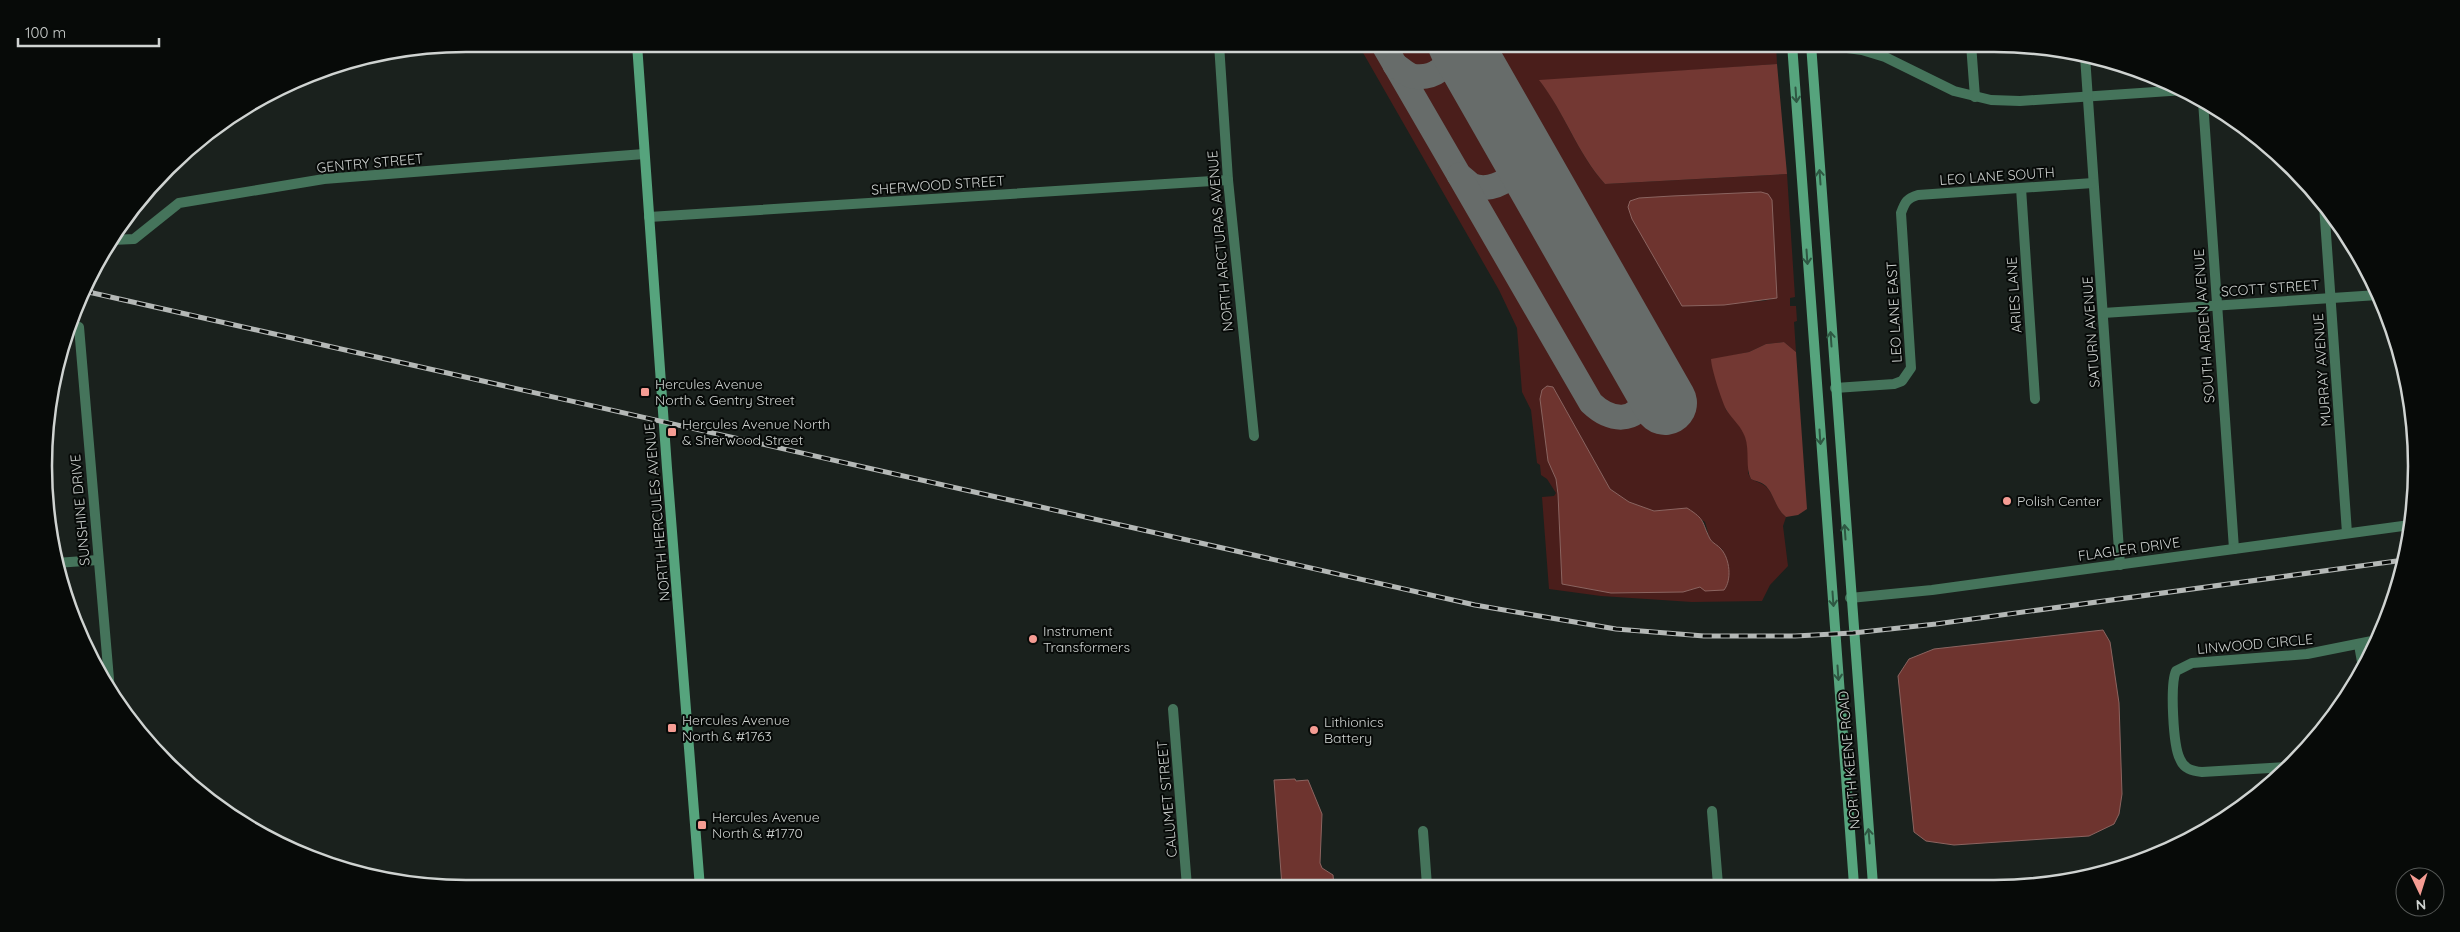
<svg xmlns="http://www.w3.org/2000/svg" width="2460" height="932" viewBox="0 0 2460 932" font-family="Quicksand,sans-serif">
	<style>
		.green { fill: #4a1e1b; fill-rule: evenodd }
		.forest { fill: #733833 }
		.water { fill: #6e342f; stroke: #8b6460 }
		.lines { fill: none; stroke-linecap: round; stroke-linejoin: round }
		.taxiway { stroke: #676c6a; stroke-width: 25 }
		.runway { stroke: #676c6a; stroke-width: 64 }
		.street { stroke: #45745b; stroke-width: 10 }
		.secondary { stroke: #56a47d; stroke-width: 10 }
		.rail-casing { stroke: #b4b8b6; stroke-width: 5 }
		.rail { stroke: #070a08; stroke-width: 3; stroke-dasharray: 9; stroke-linecap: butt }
		.oneway { stroke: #2e5742 }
		.poi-dot { fill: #f59c93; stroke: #070a08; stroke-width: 2 }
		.labels { text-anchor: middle; stroke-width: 4; stroke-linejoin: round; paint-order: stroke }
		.street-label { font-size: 14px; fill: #cfd3d1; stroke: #070a08 }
		.poi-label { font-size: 14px; fill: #cfd3d1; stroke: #070a08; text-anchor: start }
		.rim { fill: none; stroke: #cfd3d1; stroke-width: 2.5 }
	</style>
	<rect width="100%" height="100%" fill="#1a211d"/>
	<!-- green -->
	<g class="green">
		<path d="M1358,44H1376L1588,410C1594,416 1600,422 1608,424C1632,430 1662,408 1681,396L1479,44H1776L1777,64L1540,81C1565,113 1577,153 1605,184L1787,174L1795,297L1790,298V306H1796L1797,321L1794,322L1796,352L1784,342L1766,344L1749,352L1711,360L1726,410L1742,428L1749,447L1748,473L1751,479C1754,481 1759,482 1762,484C1774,490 1774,507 1786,517L1783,526L1788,566L1770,585L1762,601L1692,602L1601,596L1549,589L1542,497L1554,496L1556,493L1547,479L1541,475L1540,465L1537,463L1531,410L1522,392L1517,328L1499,290ZM1772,200L1777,298L1763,301L1682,306ZM1553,387L1610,489L1629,502L1654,511L1687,509L1705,522L1710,540L1723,550L1700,587L1683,592L1611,593L1562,584L1558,494L1556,479L1548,461L1540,399Z"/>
		<path d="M1391,44H1439C1440,60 1429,68 1414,69L1401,62Z"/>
		<path d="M1458,74L1505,157V166L1497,176L1481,179L1465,171L1416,87L1434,86Z"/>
		<path d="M1522,184L1638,389C1641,415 1613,417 1598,402L1480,197L1505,194Z"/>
	</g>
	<!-- forest -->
	<g class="forest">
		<path d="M1777,64L1787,174L1605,184C1577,153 1565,113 1539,80Z"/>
		<path d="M1784,342L1796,352L1807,509L1798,515L1786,517C1775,508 1775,496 1766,486C1762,482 1755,481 1751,479C1745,468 1750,451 1745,437C1741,426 1734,421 1727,411C1723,405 1711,368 1711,359L1749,352L1766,344Z"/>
	</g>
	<!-- water -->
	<g class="water">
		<path d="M1761,192L1768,194L1772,200L1777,298L1724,305L1682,306L1632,219L1628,207L1630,201L1639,198L1672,196Z"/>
		<path d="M1547,386L1553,387L1610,489L1629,502L1654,511L1687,508C1706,520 1701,521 1710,539C1712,543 1718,545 1721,549C1730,559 1732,580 1724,590L1705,591L1700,587L1683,592L1611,593L1562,584L1558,494L1556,479L1548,461L1540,399L1542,390Z"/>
		<path d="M2103,630L2110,642L2119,703L2122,794L2119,814L2114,824L2089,836L1954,845L1926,841L1914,832L1898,676L1909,659L1934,649Z"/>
		<path d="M1295,779L1296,781L1308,780L1322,814L1320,863L1322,868L1333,875L1334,886H1282L1274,780Z"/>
	</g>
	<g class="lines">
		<!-- taxiway -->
		<g class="taxiway">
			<path d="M1383,44L1459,175C1463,178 1467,182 1471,185C1486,192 1508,184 1515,169C1517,162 1517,153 1518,145"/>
			<path d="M1395,65C1400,68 1406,74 1412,76C1432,80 1454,66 1453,44"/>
			<path d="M1459,175L1591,403C1610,421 1636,425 1647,396C1650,389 1648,380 1648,373"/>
		</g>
		<!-- runway -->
		<path class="runway" d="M1460,44L1665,403"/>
		<!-- street -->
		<g class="street">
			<path d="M1219,44L1228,180L1254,436"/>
			<path d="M1971,44L1975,97"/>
			<path d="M1792,46L1825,45L1862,50L1885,57L1954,91L1991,100L2020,101L2185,90"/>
			<path d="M2085,56L2120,565"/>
			<path d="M2203,101L2234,549"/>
			<path d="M2021,188L2035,399"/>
			<path d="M2324,205L2347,533"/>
			<path d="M649,217L1228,180"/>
			<path d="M112,240L134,239L179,203L324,179L644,154"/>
			<path d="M2103,313L2378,295"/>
			<path d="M79,327L110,691"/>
			<path d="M1835,388L1894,384L1902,381L1911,368L1901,213C1905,202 1907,198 1918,195L2093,183"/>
			<path d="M56,563L98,560"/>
			<path d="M1850,598L1932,590L2410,525"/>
			<path d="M2359,645L2362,662"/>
			<path d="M1173,709L1187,887"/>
			<path d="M2287,767L2202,772C2192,771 2184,769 2180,759C2173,746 2170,684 2176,671L2192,663L2307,654L2372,641"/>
			<path d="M1712,811L1718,885"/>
			<path d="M1423,831L1427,886"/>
		</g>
		<!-- secondary -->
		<g class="secondary">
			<path d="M637,44L667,468L700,888"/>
			<path d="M1792,44L1854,885"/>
			<path d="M1811,44L1873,885"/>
		</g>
		<!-- rail casing -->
		<g class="rail-casing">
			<path id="rail" d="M84,291L1475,605L1616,629L1704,636H1795L1853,633L1936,624L2404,560"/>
		</g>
		<!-- rail -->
		<use href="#rail" class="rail"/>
	</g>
	<!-- one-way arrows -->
	<defs><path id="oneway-shaft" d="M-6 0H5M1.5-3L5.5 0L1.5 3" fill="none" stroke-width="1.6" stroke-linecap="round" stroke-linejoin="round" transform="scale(1.25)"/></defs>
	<g class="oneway">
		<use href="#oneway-shaft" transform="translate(1796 95) rotate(86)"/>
		<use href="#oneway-shaft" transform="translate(1820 177) rotate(-94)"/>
		<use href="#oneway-shaft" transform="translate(1807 257) rotate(86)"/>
		<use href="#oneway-shaft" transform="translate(1831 339) rotate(-94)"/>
		<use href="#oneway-shaft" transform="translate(1820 437) rotate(86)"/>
		<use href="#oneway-shaft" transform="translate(1845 532) rotate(-94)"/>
		<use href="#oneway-shaft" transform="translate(1833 599) rotate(86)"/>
		<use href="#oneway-shaft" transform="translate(1838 673) rotate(86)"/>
		<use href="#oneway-shaft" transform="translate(1869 836) rotate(-95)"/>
	</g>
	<!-- markers -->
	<g class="poi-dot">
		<rect x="640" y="387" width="10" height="10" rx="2.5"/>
		<rect x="667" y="427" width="10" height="10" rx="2.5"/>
		<circle cx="2007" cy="501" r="5"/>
		<circle cx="1033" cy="639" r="5"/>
		<rect x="667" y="723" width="10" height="10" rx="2.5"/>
		<circle cx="1314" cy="730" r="5"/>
		<rect x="697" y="820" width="10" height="10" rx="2.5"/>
	</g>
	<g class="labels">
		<!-- street labels -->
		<g class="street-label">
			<text transform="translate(370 163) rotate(-5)" y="5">GENTRY STREET</text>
			<text transform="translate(1997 176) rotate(-4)" y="5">LEO LANE SOUTH</text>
			<text transform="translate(938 185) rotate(-4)" y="5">SHERWOOD STREET</text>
			<text transform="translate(1220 241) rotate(-95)" y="5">NORTH ARCTURAS AVENUE</text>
			<text transform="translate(2270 288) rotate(-4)" y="5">SCOTT STREET</text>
			<text transform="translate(2014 295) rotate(-94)" y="5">ARIES LANE</text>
			<text transform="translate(1894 312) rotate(-93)" y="5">LEO LANE EAST</text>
			<text transform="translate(2204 326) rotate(-94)" y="5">SOUTH ARDEN AVENUE</text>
			<text transform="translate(2091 332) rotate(-94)" y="5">SATURN AVENUE</text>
			<text transform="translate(2322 370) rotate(-94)" y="5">MURRAY AVENUE</text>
			<text transform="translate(80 510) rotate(-95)" y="5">SUNSHINE DRIVE</text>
			<text transform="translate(657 512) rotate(-95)" y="5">NORTH HERCULES AVENUE</text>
			<text transform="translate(2129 549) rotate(-8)" y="5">FLAGLER DRIVE</text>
			<text transform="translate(2255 644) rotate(-5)" y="5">LINWOOD CIRCLE</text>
			<text transform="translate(1849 760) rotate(-95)" y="5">NORTH KEENE ROAD</text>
			<text transform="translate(1167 799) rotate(-95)" y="5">CALUMET STREET</text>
		</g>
		<!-- poi labels -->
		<g class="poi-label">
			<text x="655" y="389">Hercules Avenue<tspan x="655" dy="16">North &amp; Gentry Street</tspan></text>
			<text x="682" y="429">Hercules Avenue North<tspan x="682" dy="16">&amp; Sherwood Street</tspan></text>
			<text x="2017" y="506">Polish Center</text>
			<text x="1043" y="636">Instrument<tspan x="1043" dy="16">Transformers</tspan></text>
			<text x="682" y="725">Hercules Avenue<tspan x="682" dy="16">North &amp; #1763</tspan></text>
			<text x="1324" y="727">Lithionics<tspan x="1324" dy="16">Battery</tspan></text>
			<text x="712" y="822">Hercules Avenue<tspan x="712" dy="16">North &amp; #1770</tspan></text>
		</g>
	</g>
	<!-- crop -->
	<path d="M0 0H2460V932H0ZM466 52H1994A414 414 0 0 1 2408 466V466A414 414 0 0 1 1994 880H466A414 414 0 0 1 52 466V466A414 414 0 0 1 466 52Z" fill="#070a08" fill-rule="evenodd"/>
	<path class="rim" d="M466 52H1994A414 414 0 0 1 2408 466V466A414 414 0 0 1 1994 880H466A414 414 0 0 1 52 466V466A414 414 0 0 1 466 52Z"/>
	<!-- north arrow -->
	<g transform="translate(2420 892) rotate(176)"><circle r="24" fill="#070a08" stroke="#575a58"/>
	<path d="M0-4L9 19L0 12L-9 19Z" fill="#f59c93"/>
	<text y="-8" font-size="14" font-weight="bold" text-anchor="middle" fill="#cfd3d1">N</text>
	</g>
	<!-- scale -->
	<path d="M18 38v8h141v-8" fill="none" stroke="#cfd3d1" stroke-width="2.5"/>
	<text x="25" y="38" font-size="15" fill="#cfd3d1" stroke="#070a08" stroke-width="4" paint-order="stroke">100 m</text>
</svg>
